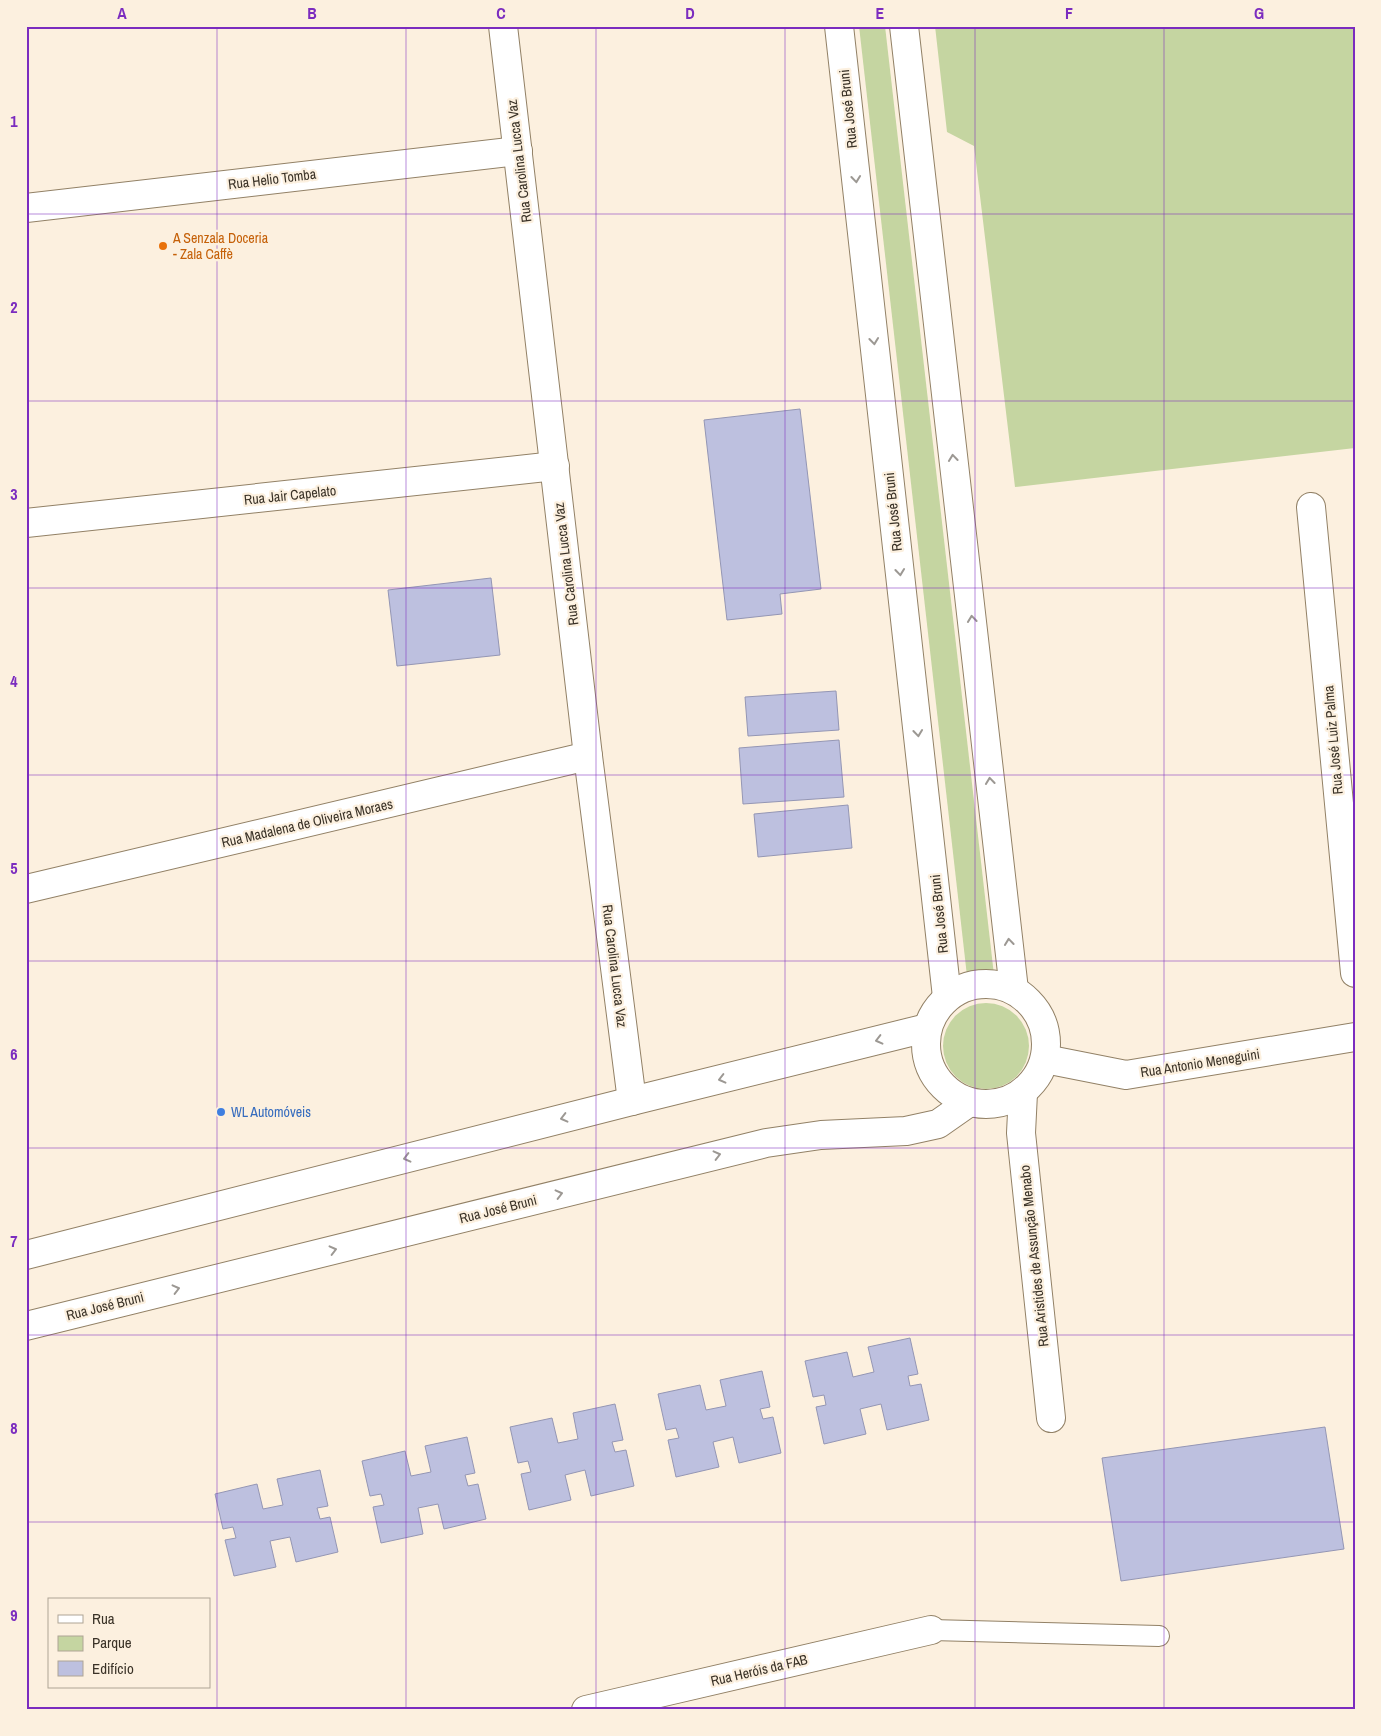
<svg xmlns="http://www.w3.org/2000/svg" width="1381" height="1736" viewBox="0 0 1381 1736" font-family="'Archivo Narrow',sans-serif">
	<style>
		.green { fill: #c5d5a1 }
		.building { fill: #bdc0df; stroke: #9496b4 }
		.lines { fill: none; stroke-linecap: round; stroke-linejoin: round }
		.lane-casing { stroke: #928166; stroke-width: 22 }
		.street-casing { stroke: #928166; stroke-width: 30 }
		.secondary-casing { stroke: #928166; stroke-width: 30 }
		.lane { stroke: #fff; stroke-width: 20 }
		.street { stroke: #fff; stroke-width: 28 }
		.secondary { stroke: #fff; stroke-width: 28 }
		.oneway { stroke: #9c9893 }
		.grid { fill: none; stroke: #7b2cbf; stroke-width: 1; stroke-opacity: 0.55 }
		.food-dot { fill: #e8710a; stroke: #fcf0df; stroke-width: 2 }
		.shop-dot { fill: #3f7fe0; stroke: #fcf0df; stroke-width: 2 }
		.labels { text-anchor: middle; stroke-width: 4.5; stroke-linejoin: round; paint-order: stroke }
		.street-label { font-size: 14px; fill: #3a3227; stroke: #fcf0df }
		.food-label { font-size: 14px; fill: #c56008; stroke: #fcf0df; text-anchor: start }
		.shop-label { font-size: 14px; fill: #366cbe; stroke: #fcf0df; text-anchor: start }
		.neatline { fill: none; stroke: #7b2cbf; stroke-width: 2 }
		.grid-label { font-size: 16px; text-anchor: middle; font-weight: bold; fill: #7b2cbf }
	</style>
	<rect width="100%" height="100%" fill="#fcf0df"/>
	<!-- green -->
	<g class="green">
		<path d="M859,26H885L994,975L967,976Z"/>
		<path d="M935,26H1355V448L1015,487L974,146L947,132Z"/>
		<circle cx="986" cy="1046" r="43"/>
	</g>
	<!-- building -->
	<g class="building">
		<path d="M800,409L821,589L780,594L782,614L727,620L704,420Z"/>
		<path d="M491,578L500,655L397,666L388,590Z"/>
		<path d="M836,691L839,730L748,736L745,697Z"/>
		<path d="M839,740L844,797L743,804L739,748Z"/>
		<path d="M848,805L852,848L758,857L754,814Z"/>
		<path d="M910,1338L918,1374L908,1376L910,1386L921,1384L929,1420L887,1430L881,1404L860,1409L866,1434L824,1444L816,1407L826,1405L824,1395L813,1397L805,1361L847,1352L853,1377L874,1372L868,1347Z"/>
		<path d="M762,1371L770,1407L760,1409L763,1419L773,1417L781,1453L739,1463L733,1437L713,1442L719,1467L676,1477L668,1440L679,1438L676,1428L666,1430L658,1394L700,1385L706,1410L726,1406L720,1380Z"/>
		<path d="M615,1404L623,1440L612,1442L615,1452L626,1450L634,1486L591,1496L585,1470L565,1475L571,1500L529,1510L521,1474L531,1472L528,1461L518,1463L510,1427L552,1418L558,1443L578,1439L573,1413Z"/>
		<path d="M1325,1427L1344,1549L1121,1581L1102,1458Z"/>
		<path d="M467,1437L475,1473L465,1475L468,1486L478,1484L486,1519L444,1529L438,1504L418,1508L423,1534L381,1543L373,1507L384,1505L381,1494L370,1496L362,1461L405,1451L411,1476L431,1472L425,1446Z"/>
		<path d="M320,1470L328,1506L317,1508L320,1519L330,1517L338,1552L296,1562L290,1537L270,1541L276,1567L234,1576L225,1540L236,1538L233,1527L223,1529L215,1494L257,1484L263,1509L283,1505L277,1479Z"/>
	</g>
	<g class="lines">
		<!-- lane casing -->
		<g class="lane-casing">
			<path id="lane" d="M931,1630L1159,1636"/>
		</g>
		<!-- street casing -->
		<g class="street-casing">
			<g id="street">
				<path d="M503,26L588,756L632,1101"/>
				<path d="M26,208L518,151"/>
				<path d="M1311,507L1355,973"/>
				<path d="M26,523L555,466"/>
				<path d="M26,889L588,756"/>
				<path d="M1045,1059L1126,1075L1355,1037"/>
				<path d="M1023,1093L1021,1133L1051,1418"/>
				<path d="M586,1710L931,1630"/>
			</g>
		</g>
		<!-- secondary casing -->
		<g class="secondary-casing">
			<g id="secondary">
				<path d="M839,26L947,997"/>
				<path d="M904,26L1014,990"/>
				<circle cx="986" cy="1044" r="60"/>
				<path d="M26,1255L632,1101L927,1028"/>
				<path d="M26,1326L766,1143L821,1135L906,1131L938,1124L968,1103"/>
			</g>
		</g>
		<!-- lane -->
		<use href="#lane" class="lane"/>
		<!-- street -->
		<use href="#street" class="street"/>
		<!-- secondary -->
		<use href="#secondary" class="secondary"/>
	</g>
	<!-- one-way arrows -->
	<defs><path id="oneway-chevron" d="M-2-3.5L2.5 0L-2 3.5" fill="none" stroke-width="1.6" stroke-linecap="round" stroke-linejoin="round" transform="scale(1.25)"/></defs>
	<g class="oneway">
		<use href="#oneway-chevron" transform="translate(856 179) rotate(84)"/>
		<use href="#oneway-chevron" transform="translate(874 341) rotate(84)"/>
		<use href="#oneway-chevron" transform="translate(953 458) rotate(-96)"/>
		<use href="#oneway-chevron" transform="translate(900 572) rotate(84)"/>
		<use href="#oneway-chevron" transform="translate(972 619) rotate(-96)"/>
		<use href="#oneway-chevron" transform="translate(918 733) rotate(84)"/>
		<use href="#oneway-chevron" transform="translate(990 781) rotate(-96)"/>
		<use href="#oneway-chevron" transform="translate(1009 942) rotate(-96)"/>
		<use href="#oneway-chevron" transform="translate(879 1040) rotate(166)"/>
		<use href="#oneway-chevron" transform="translate(722 1079) rotate(166)"/>
		<use href="#oneway-chevron" transform="translate(564 1118) rotate(166)"/>
		<use href="#oneway-chevron" transform="translate(717 1155) rotate(-14)"/>
		<use href="#oneway-chevron" transform="translate(407 1158) rotate(166)"/>
		<use href="#oneway-chevron" transform="translate(559 1194) rotate(-14)"/>
		<use href="#oneway-chevron" transform="translate(333 1250) rotate(-14)"/>
		<use href="#oneway-chevron" transform="translate(176 1289) rotate(-14)"/>
	</g>
	<!-- grid -->
	<path class="grid" d="M217,26V1710M406,26V1710M596,26V1710M785,26V1710M975,26V1710M1164,26V1710M26,214H1355M26,401H1355M26,588H1355M26,775H1355M26,961H1355M26,1148H1355M26,1335H1355M26,1522H1355"/>
	<!-- markers -->
	<circle class="food-dot" cx="163" cy="246" r="5"/>
	<circle class="shop-dot" cx="221" cy="1112" r="5"/>
	<g class="labels">
		<!-- street labels -->
		<g class="street-label">
			<text transform="translate(848 109) rotate(-96)" y="5">Rua José Bruni</text>
			<text transform="translate(519 161) rotate(-97)" y="5">Rua Carolina Lucca Vaz</text>
			<text transform="translate(272 179) rotate(-7)" y="5">Rua Helio Tomba</text>
			<text transform="translate(290 495) rotate(-6)" y="5">Rua Jair Capelato</text>
			<text transform="translate(893 512) rotate(-96)" y="5">Rua José Bruni</text>
			<text transform="translate(566 564) rotate(-97)" y="5">Rua Carolina Lucca Vaz</text>
			<text transform="translate(1333 740) rotate(-95)" y="5">Rua José Luiz Palma</text>
			<text transform="translate(307 823) rotate(-13)" y="5">Rua Madalena de Oliveira Moraes</text>
			<text transform="translate(939 914) rotate(-96)" y="5">Rua José Bruni</text>
			<text transform="translate(615 966) rotate(83)" y="5">Rua Carolina Lucca Vaz</text>
			<text transform="translate(1200 1063) rotate(-9)" y="5">Rua Antonio Meneguini</text>
			<text transform="translate(498 1209) rotate(-14)" y="5">Rua José Bruni</text>
			<text transform="translate(1034 1256) rotate(-96)" y="5">Rua Aristides de Assunção Menabo</text>
			<text transform="translate(105 1306) rotate(-14)" y="5">Rua José Bruni</text>
			<text transform="translate(759 1670) rotate(-13)" y="5">Rua Heróis da FAB</text>
		</g>
		<!-- food labels -->
		<g class="food-label">
			<text x="173" y="243">A Senzala Doceria<tspan x="173" dy="16">- Zala Caffè</tspan></text>
		</g>
		<!-- shop labels -->
		<g class="shop-label">
			<text x="231" y="1117">WL Automóveis</text>
		</g>
	</g>
	<!-- border -->
	<rect width="1381" height="1736" fill="none" stroke="#fcf0df" stroke-width="55"/>
	<!-- legend -->
	<rect x="48" y="1598" width="162" height="90" fill="#fcf0df" stroke="#aea495"/>
	<rect x="58" y="1615" width="25" height="8" fill="#ffffff" stroke="#aea495"/>
	<text x="92" y="1624" font-size="15" fill="#3a3227">Rua</text>
	<rect x="58" y="1636" width="25" height="15" fill="#c5d5a1" stroke="#aea495"/>
	<text x="92" y="1648" font-size="15" fill="#3a3227">Parque</text>
	<rect x="58" y="1661" width="25" height="15" fill="#bdc0df" stroke="#aea495"/>
	<text x="92" y="1674" font-size="15" fill="#3a3227">Edifício</text>
	<rect x="28" y="28" width="1326" height="1680" class="neatline"/>
	<g class="grid-label">
		<text x="122" y="19">A</text>
		<text x="312" y="19">B</text>
		<text x="501" y="19">C</text>
		<text x="690" y="19">D</text>
		<text x="880" y="19">E</text>
		<text x="1069" y="19">F</text>
		<text x="1259" y="19">G</text>
		<text x="14" y="127">1</text>
		<text x="14" y="313">2</text>
		<text x="14" y="500">3</text>
		<text x="14" y="687">4</text>
		<text x="14" y="874">5</text>
		<text x="14" y="1060">6</text>
		<text x="14" y="1247">7</text>
		<text x="14" y="1434">8</text>
		<text x="14" y="1621">9</text>
	</g>
</svg>
